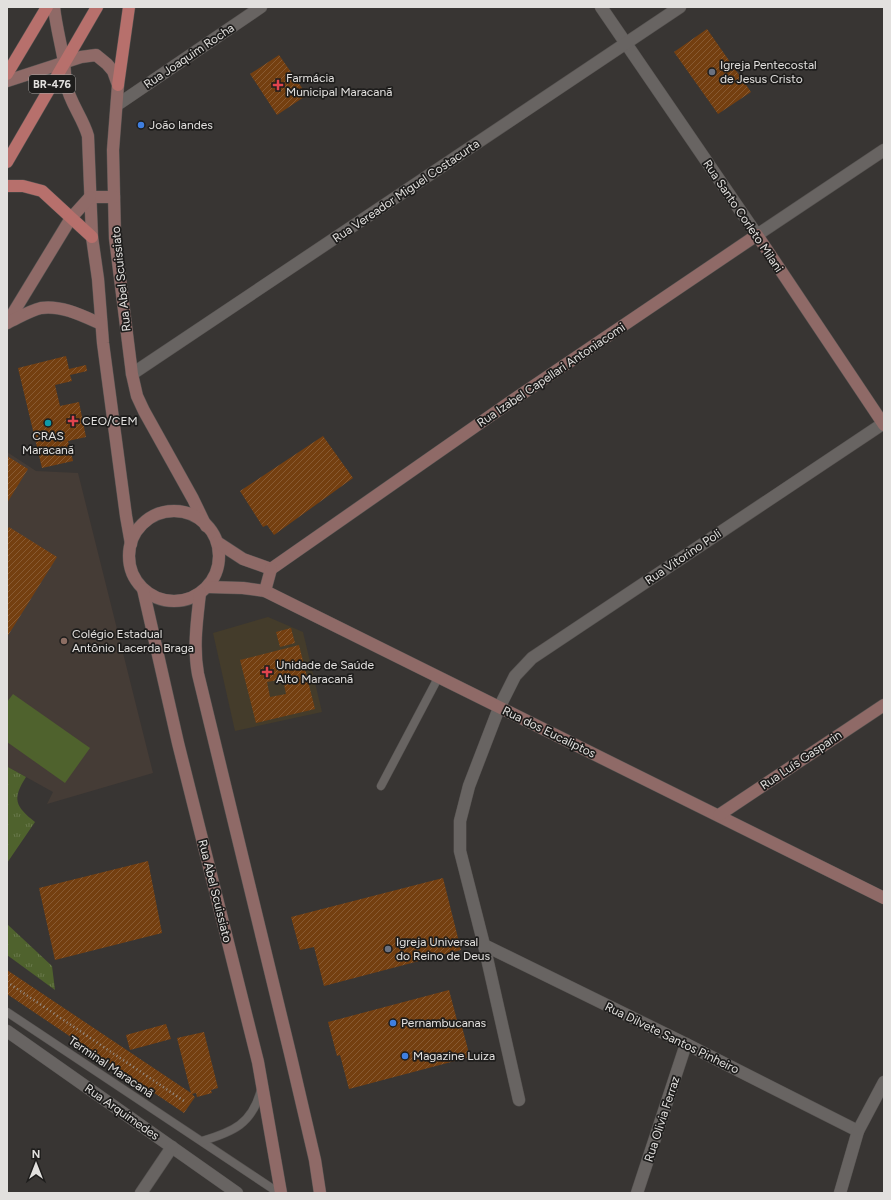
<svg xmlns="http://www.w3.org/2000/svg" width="891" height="1200" viewBox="0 0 891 1200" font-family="Figtree,sans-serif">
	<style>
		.built { fill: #453c36 }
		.medical { fill: #443c2b }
		.grass { fill: url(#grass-tufts) }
		.garden { fill: #4f622d }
		.building { fill: url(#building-hatch); fill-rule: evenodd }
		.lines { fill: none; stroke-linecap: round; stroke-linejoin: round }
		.lane-casing { stroke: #565351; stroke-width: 9 }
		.street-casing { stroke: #565351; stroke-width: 13 }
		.secondary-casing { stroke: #565351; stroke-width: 13 }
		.primary-casing { stroke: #565351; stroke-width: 13 }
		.path { stroke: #93908e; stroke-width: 2.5; stroke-dasharray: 1 3; stroke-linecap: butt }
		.lane { stroke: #686462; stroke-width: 8 }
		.street { stroke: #686462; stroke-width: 12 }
		.secondary { stroke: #8f6a67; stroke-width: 12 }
		.primary { stroke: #b7706c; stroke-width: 12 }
		.worship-dot { fill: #6b7280; stroke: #1e1d1c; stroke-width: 1.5 }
		.health-dot { fill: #e0444e; stroke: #1e1d1c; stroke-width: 1.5 }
		.shop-dot { fill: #3f7fe0; stroke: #1e1d1c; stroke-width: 1.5 }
		.culture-dot { fill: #0f9aa8; stroke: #1e1d1c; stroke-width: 1.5 }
		.education-dot { fill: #8d6e63; stroke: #1e1d1c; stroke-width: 1.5 }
		.labels { text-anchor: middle; stroke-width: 3.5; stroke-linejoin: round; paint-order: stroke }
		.shield { fill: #1e1d1c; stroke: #a7a6a4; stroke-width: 1 }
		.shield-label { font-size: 11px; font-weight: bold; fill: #e2e0de }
		.street-label { font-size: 12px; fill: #e2e0de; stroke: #1e1d1c }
		.poi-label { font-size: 12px; fill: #e2e0de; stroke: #1e1d1c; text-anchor: start }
	</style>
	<defs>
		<pattern id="grass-tufts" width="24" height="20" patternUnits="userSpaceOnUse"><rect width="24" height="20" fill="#4f622d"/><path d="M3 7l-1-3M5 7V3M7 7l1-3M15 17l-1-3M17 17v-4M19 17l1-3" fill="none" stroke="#68784b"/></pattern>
		<pattern id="building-hatch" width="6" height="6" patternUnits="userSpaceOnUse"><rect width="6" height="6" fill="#743f10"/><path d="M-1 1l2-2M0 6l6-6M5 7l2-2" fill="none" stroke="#885a32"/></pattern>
	</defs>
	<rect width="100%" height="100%" fill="#383533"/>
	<!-- built -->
	<path class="built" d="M7,452L36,471L78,473L153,773L47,804L53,792L8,767L7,768Z"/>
	<!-- medical -->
	<path class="medical" d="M268,617L303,632L322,712L235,731L213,633Z"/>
	<!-- grass -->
	<g class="grass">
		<path d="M8,767L26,777C12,799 15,806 35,822L7,863Z"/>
		<path d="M7,924L52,966L55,990L7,955Z"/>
	</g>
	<!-- garden -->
	<path class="garden" d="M13,694L90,748L65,783L7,742V702Z"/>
	<!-- building -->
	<g class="building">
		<path d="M707,29L751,92L718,114L674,52Z"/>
		<path d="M279,55L307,95L277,115L250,74Z"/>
		<path d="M66,356L69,369L86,365L87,371L70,375L72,381L55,385L60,406L79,402L86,437L68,441L73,461L42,468L18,368Z"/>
		<path d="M323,436L353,478L274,535L267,525L263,527L240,491Z"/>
		<path d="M7,456L28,469L7,503Z"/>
		<path d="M9,527L57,557L7,637V530Z"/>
		<path d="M291,628L295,643L280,647L276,632Z"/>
		<path d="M299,645L315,709L256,723L240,660ZM283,679L286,694L270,697L267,682Z"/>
		<path d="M148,861L162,933L55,960L39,888Z"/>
		<path d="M443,878L461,950L324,986L314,947L300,950L291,917Z"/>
		<path d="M7,970L191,1093L177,1038L204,1032L218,1088L211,1090L212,1093L197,1097L196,1093L192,1094L195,1097L184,1113L7,994Z"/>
		<path d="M449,990L458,1024L461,1023L470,1057L349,1089L340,1055L337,1056L328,1022Z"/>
		<path d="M166,1024L171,1039L130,1050L126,1035Z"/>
	</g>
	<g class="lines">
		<!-- lane casing -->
		<g class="lane-casing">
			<g id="lane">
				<path d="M381,786L438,678"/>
				<path d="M7,1012L279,1193"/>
				<path d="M202,1141C233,1132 252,1124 261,1090"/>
			</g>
		</g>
		<!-- street casing -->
		<g class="street-casing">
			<g id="street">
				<path d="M601,7L757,235L884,150"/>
				<path d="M117,105L261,7"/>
				<path d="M132,374L680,7"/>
				<path d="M484,945L686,1044L858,1131"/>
				<path d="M7,1031L237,1193"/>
				<path d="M519,1100L484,945L460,851V821L469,786L499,708L515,676L532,658L884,423"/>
				<path d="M141,1193L172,1147"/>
				<path d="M637,1193L686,1044"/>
				<path d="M840,1193L858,1131L884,1082"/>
			</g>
		</g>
		<!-- secondary casing -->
		<g class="secondary-casing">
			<g id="secondary">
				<path d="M54,7C56,26 61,44 64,62C65,70 65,77 66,84C70,103 83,118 88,136L92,237L98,279L103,343L126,516L131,544"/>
				<path d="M7,81L81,57L96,55L107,64L113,71L118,85L113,150L115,238L132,374L137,396L144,411L193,499L206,526"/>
				<path d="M90,197H114"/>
				<path d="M7,323L71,218L90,197"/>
				<path d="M7,323C18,318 29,311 41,308C62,305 83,316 101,324"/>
				<circle cx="174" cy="556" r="45"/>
				<path d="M217,542L243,559L271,569"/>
				<path d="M271,569L513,400L757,235L884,425"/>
				<path d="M208,587L243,588L265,591L884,898"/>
				<path d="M143,589L178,743L258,1062L281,1193"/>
				<path d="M265,591L271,569"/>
				<path d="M200,593C197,620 193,647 198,674L290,1053L315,1160L320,1193"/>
				<path d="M719,815L884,705"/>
			</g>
		</g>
		<!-- primary casing -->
		<g class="primary-casing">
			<g id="primary">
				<path d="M7,74L47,7"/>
				<path d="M118,85L129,7"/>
				<path d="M7,162L97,7"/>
				<path d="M7,186H23L42,191L92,237"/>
			</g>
		</g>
		<!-- path -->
		<path class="path" d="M7,982L184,1101"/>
		<!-- lane -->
		<use href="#lane" class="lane"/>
		<!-- street -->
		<use href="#street" class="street"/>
		<!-- secondary -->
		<use href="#secondary" class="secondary"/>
		<!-- primary -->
		<use href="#primary" class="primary"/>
	</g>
	<!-- markers -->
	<g class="worship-dot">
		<circle cx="712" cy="72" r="4"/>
		<circle cx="388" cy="949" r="4"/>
	</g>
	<g class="health-dot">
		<path d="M276 79h4v4h4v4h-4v4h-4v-4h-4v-4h4z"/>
		<path d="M71 415h4v4h4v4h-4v4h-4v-4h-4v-4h4z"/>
		<path d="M265 666h4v4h4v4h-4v4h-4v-4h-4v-4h4z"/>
	</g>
	<g class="shop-dot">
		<circle cx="141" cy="125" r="4"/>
		<circle cx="393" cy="1023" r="4"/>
		<circle cx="405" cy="1056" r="4"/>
	</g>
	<circle class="culture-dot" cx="48" cy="423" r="4"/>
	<circle class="education-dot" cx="64" cy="641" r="4"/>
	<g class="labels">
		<!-- shield labels -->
		<rect class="shield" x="29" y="75" width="46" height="18" rx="3"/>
		<g class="shield-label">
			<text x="52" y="88">BR-476</text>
		</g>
		<!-- street labels -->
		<g class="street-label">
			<text transform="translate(189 56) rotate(-34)" y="4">Rua Joaquim Rocha</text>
			<text transform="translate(406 191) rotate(-34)" y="4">Rua Vereador Miguel Costacurta</text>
			<text transform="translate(743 216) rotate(56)" y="4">Rua Santo Corleto Milani</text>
			<text transform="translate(121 279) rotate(-96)" y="4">Rua Abel Scuissiato</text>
			<text transform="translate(551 375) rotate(-34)" y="4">Rua Izabel Capellari Antoniacomi</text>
			<text transform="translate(683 557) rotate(-34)" y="4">Rua Vitorino Poli</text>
			<text transform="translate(549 732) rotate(26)" y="4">Rua dos Eucaliptos</text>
			<text transform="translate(801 760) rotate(-34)" y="4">Rua Luís Gasparin</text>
			<text transform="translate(215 891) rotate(76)" y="4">Rua Abel Scuissiato</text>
			<text transform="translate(672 1038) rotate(26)" y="4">Rua Dilvete Santos Pinheiro</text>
			<text transform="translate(111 1067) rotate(34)" y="4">Terminal Maracanã</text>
			<text transform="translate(122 1112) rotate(35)" y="4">Rua Arquimedes</text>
			<text transform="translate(662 1119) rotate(-72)" y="4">Rua Olivia Ferraz</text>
		</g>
		<!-- poi labels -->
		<g class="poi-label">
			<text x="720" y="69">Igreja Pentecostal<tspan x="720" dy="14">de Jesus Cristo</tspan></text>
			<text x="286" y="82">Farmácia<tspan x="286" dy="14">Municipal Maracanã</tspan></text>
			<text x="149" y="129">João landes</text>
			<text x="82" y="425">CEO/CEM</text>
			<text x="48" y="440" text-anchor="middle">CRAS<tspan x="48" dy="14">Maracanã</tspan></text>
			<text x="72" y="638">Colégio Estadual<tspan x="72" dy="14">Antônio Lacerda Braga</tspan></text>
			<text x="276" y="669">Unidade de Saúde<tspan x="276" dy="14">Alto Maracanã</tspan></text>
			<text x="396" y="946">Igreja Universal<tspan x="396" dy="14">do Reino de Deus</tspan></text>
			<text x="401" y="1027">Pernambucanas</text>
			<text x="413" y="1060">Magazine Luiza</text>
		</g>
	</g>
	<!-- border -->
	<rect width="891" height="1200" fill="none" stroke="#e2e0de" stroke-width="16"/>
	<!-- north arrow -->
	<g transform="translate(36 1164)" stroke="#1e1d1c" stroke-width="3" paint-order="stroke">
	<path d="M0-3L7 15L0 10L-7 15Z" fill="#e2e0de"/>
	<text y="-6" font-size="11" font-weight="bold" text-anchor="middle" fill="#e2e0de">N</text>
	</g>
</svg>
